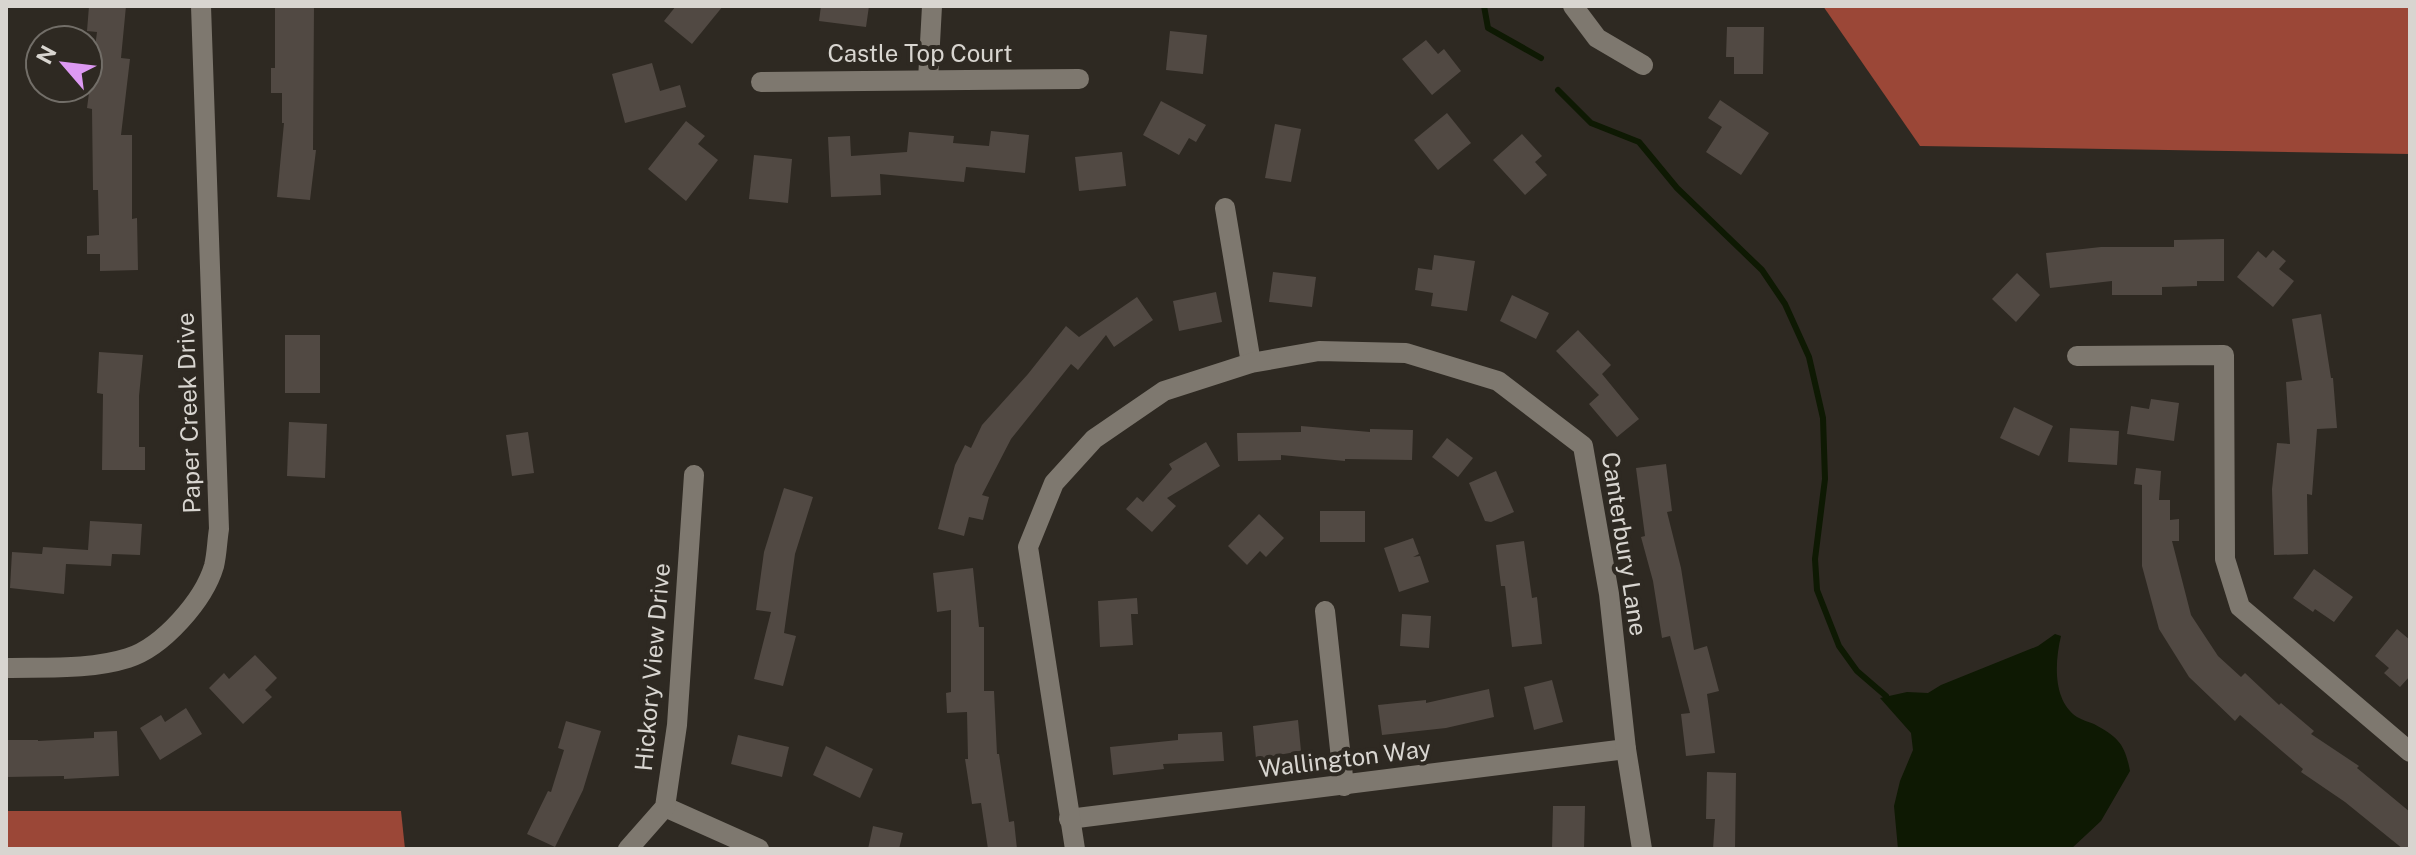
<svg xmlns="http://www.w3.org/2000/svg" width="2416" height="855" viewBox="0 0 2416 855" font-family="'Public Sans',sans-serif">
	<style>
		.forest { fill: #9b4737 }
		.water { fill: #0e1903 }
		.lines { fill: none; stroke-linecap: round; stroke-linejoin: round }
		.stream { stroke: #0e1903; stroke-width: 6 }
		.building { fill: #514943 }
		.minor { stroke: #7e786f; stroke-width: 20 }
		.labels { text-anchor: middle; stroke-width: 8; stroke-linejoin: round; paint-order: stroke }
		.street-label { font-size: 24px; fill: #d8d5d0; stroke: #2e2922 }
	</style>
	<rect width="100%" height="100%" fill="#2e2922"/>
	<!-- forest -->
	<g class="forest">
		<path d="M1823,6H2410V154L1920,146Z"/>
		<path d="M6,811H401L405,849H6Z"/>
	</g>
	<!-- water -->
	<path class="water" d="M2055,634L2061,636C2055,661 2052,700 2077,717C2082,720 2089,722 2094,724C2118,737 2125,744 2130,771L2101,821L2071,849H1898L1894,806L1900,781L1913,750L1911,733L1880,698L1907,692L1928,693L1941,685L2038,646Z"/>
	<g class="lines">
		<!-- stream -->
		<g class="stream">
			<path d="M1484,6L1488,28L1541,58"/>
			<path d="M1558,90L1591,123L1639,142L1677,188L1762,270L1785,304L1809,357L1823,418L1825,479L1815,559L1817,590L1839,646L1857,671L1886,696"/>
		</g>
	</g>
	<!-- building -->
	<g class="building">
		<path d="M89,6H126L121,58L130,59L121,135H132V219L137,218L138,270L100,271V254H87V236L99,235L98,190H93L92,109L87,108L97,32L87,31Z"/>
		<path d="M275,6H314L313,150H316L310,200L277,197L284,123H282V93H271V68H275Z"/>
		<path d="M676,6H723L692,44L664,21Z"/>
		<path d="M821,6H869L866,27L819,21Z"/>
		<path d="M1727,27H1764L1763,74H1734V57H1726Z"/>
		<path d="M1170,31L1207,35L1203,74L1166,70Z"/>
		<path d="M1426,40L1438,54L1444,49L1461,71L1432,95L1402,59Z"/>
		<path d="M652,63L660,91L680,85L686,107L625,123L612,74Z"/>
		<path d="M1720,100L1769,133L1741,175L1706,152L1722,127L1708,118Z"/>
		<path d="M1161,101L1206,125L1196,142L1189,138L1179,155L1143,135Z"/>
		<path d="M1447,113L1471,143L1438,170L1414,140Z"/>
		<path d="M686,121L705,136L698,144L718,160L686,201L648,169Z"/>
		<path d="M1275,124L1301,129L1291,182L1265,178Z"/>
		<path d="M991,131L1029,135L1025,173L966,167L964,182L880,174L881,195L831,197L828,137L850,136L851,156L907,152L909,132L954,136L953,143L989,146Z"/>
		<path d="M1522,134L1542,156L1535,162L1547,175L1525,195L1493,160Z"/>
		<path d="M1122,152L1126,186L1079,191L1075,157Z"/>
		<path d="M754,155L792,159L788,203L749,199Z"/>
		<path d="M2224,239V281H2197V286L2162,287V295H2112V281L2050,288L2046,253L2101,247H2174V240Z"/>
		<path d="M2273,250L2286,261L2279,269L2294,281L2273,307L2237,277L2258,251L2266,258Z"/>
		<path d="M1434,255L1475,261L1467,311L1431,306L1433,293L1415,290L1418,268L1432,270Z"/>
		<path d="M1273,272L1316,277L1312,307L1269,302Z"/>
		<path d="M2017,273L2040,295L2016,322L1992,299Z"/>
		<path d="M1216,292L1222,322L1179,331L1173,301Z"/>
		<path d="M1512,295L1549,313L1536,339L1500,321Z"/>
		<path d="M1137,297L1153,320L1114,347L1106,335L1078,370L1071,364L1011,439L982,495L989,497L983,520L969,517L964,536L938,529L955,465L965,445L971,448L982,425L1028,374L1066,326L1079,337Z"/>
		<path d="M2321,314L2331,378H2333L2337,428L2317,429L2312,495L2307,494L2308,554L2274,555L2272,489L2277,443L2290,444L2286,382L2302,380L2292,319Z"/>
		<path d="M1578,330L1611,365L1602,374L1639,419L1617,437L1589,404L1599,395L1556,351Z"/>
		<rect x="285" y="335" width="35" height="58"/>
		<path d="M99,352L143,355L139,396V447H145V470H102L103,394L97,393Z"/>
		<path d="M2151,399L2179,403L2174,441L2127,434L2131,406L2149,409Z"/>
		<path d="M2014,407L2053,426L2039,456L2000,438Z"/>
		<path d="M289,422L327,424L325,478L287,476Z"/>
		<path d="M1301,426L1370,432V429L1413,430L1412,460L1345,459V461L1281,455V460L1238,461L1237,433L1301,432Z"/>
		<path d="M2070,428L2119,431L2117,465L2068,462Z"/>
		<path d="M528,432L534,473L512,476L506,435Z"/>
		<path d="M1447,438L1473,458L1458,477L1432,457Z"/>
		<path d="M1206,442L1220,466L1167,498L1176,506L1152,532L1126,509L1137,497L1143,502L1172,469L1169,464Z"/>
		<path d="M1666,464L1672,511L1667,512L1681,568L1694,650L1707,646L1719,691L1707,694L1715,753L1686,756L1681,714L1690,713L1670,636L1662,638L1653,581L1641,537L1645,536L1636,468Z"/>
		<path d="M2136,468L2161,471L2159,500H2170V520L2179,519V541H2172L2191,615L2218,656L2241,677L2245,673L2279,705L2281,703L2314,731L2311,734L2359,766L2357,768L2410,812V849H2403L2345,802L2301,772L2303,769L2240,715L2235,721L2189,677L2159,629L2142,566V485L2134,484Z"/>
		<path d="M1496,471L1514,512L1491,522L1485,521L1469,483Z"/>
		<path d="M784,488L813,497L795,554L784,633L796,636L783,686L754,679L771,612L756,610L764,552Z"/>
		<rect x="1320" y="511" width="45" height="31"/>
		<path d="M1259,514L1284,538L1266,557L1260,551L1247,565L1228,546Z"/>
		<path d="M90,521L142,524L140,555L112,554L111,566L66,564L64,594L10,588L12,552L42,554L43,547L88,550Z"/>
		<path d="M1413,538L1419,554L1413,557L1420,556L1429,582L1399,592L1384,548Z"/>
		<path d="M1524,541L1532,598L1537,597L1542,644L1512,647L1505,586H1501L1496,545Z"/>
		<path d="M973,568L979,627H984V691H994L997,754H999L1009,822L1014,821L1017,849H988L981,803L972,804L965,759H968L967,712L947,713L946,693L951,692V610L937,612L933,573Z"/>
		<path d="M2314,569L2353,597L2334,622L2315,609L2313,612L2293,598Z"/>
		<path d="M1137,598L1138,614H1131L1133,645L1100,647L1098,601Z"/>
		<path d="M1402,614L1431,616L1429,648L1400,646Z"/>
		<path d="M2397,629L2410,640V676L2400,687L2384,673L2389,668L2375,656Z"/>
		<path d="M255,655L277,678L265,690L272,697L243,724L209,688L224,673L229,679Z"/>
		<path d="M1552,680L1563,722L1534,730L1524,687Z"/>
		<path d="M1489,689L1494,717L1446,728L1382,735L1378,705L1426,700V703Z"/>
		<path d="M186,708L202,734L160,760L140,728L161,715L165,722Z"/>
		<path d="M1298,720L1301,751L1256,759L1253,726Z"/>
		<path d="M566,721L601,731L583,790L555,847L527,834L548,791L551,792L564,750L558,748Z"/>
		<path d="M117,731L119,776L64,779V776L6,777V740H38V741L94,738V732Z"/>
		<path d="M1222,732L1224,761L1163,764L1164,769L1113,775L1110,747L1178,740V734Z"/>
		<path d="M738,735L789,747L782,777L731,764Z"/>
		<path d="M826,746L873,769L860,798L813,775Z"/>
		<path d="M1707,772L1736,773L1735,849H1713L1715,819H1706Z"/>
		<path d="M1553,806H1585L1584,849H1552Z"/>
		<path d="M873,826L903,833L899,849H868Z"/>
	</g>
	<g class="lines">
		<!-- minor -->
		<g class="minor">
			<path d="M1573,6L1597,38L1643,65"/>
			<path d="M928,80L932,6"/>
			<path d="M761,82L1079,79"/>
			<path d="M1225,208L1251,363"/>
			<path d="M2077,356L2224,355L2225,559L2240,607L2410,752"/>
			<path d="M1325,611L1344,786"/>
			<path d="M6,668C46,667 90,670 128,658C163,647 204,600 214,566C217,554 217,541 219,529L201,6"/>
			<path d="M665,807L759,849"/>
			<path d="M1069,819L1626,749"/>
			<path d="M628,849L665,807L677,725L694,475"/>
			<path d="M1075,849L1028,547L1054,483L1094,439L1164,391L1251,363L1319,351L1406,353L1498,381L1583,446L1609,594L1626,749L1642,849"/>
		</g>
	</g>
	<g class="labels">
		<!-- street labels -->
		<g class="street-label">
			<text x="920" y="62">Castle Top Court</text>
			<text transform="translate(189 413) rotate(-92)" y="8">Paper Creek Drive</text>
			<text transform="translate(1624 544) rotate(81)" y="8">Canterbury Lane</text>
			<text transform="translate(653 667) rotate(-85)" y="8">Hickory View Drive</text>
			<text transform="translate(1345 759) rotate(-7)" y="8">Wallington Way</text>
		</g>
	</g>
	<!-- border -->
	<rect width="2416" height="855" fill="none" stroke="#d8d5d0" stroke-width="16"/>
	<!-- north arrow -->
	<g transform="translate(64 64) rotate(298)"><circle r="38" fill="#2e2922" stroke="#726e68" stroke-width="2"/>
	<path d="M0-6L14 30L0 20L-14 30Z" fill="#dd99f3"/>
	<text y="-12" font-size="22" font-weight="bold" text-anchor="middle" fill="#d8d5d0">N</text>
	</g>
</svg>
